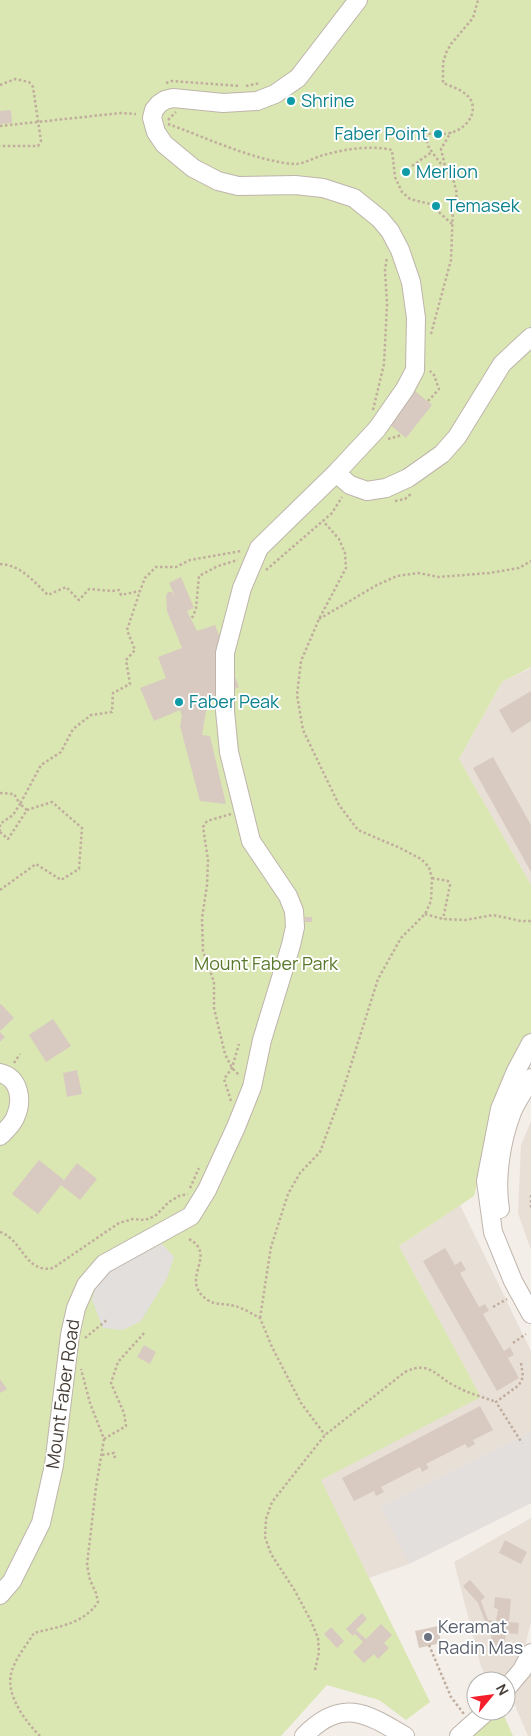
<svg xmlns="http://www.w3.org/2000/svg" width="531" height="1736" viewBox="0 0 531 1736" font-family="Manrope,sans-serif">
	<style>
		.residential { fill: #e8dfd7 }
		.green { fill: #dae7b2 }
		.parking { fill: #e2dfdd }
		.building { fill: #d8cac1 }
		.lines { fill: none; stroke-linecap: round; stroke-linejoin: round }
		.minor-casing { stroke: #bfb4ab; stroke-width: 20 }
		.path { stroke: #c1ad9d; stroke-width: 2.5; stroke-dasharray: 2.5 2.5; stroke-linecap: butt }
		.minor { stroke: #fff; stroke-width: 18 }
		.culture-dot { fill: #0f9aa8; stroke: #fff; stroke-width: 2 }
		.worship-dot { fill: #6b7280; stroke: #fff; stroke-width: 2 }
		.labels { text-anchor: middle; stroke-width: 4; stroke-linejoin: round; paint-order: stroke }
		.culture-label { font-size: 18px; fill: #0d838f; stroke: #fff; text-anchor: start }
		.park-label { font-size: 18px; fill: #58782b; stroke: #fff }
		.street-label { font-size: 18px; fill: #473e37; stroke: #fff }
		.worship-label { font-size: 18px; fill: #5b616d; stroke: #fff; text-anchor: start }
	</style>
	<rect width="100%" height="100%" fill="#f4eee9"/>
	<!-- residential -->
	<g class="residential">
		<path d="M531,668V885L459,759L502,682Z"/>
		<path d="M531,1121V1250L518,1213L521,1145Z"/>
		<path d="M460,1205L531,1351V1503L409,1564L369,1578L320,1480L480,1396L399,1246Z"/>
		<path d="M531,1518V1622L524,1650L502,1681H488L481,1667L454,1562Z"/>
		<path d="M531,1667V1736H528L511,1696Z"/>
	</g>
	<!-- green -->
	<g class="green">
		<path d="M0,0H531V667L502,682L459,759L531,885V1034L503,1085L474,1196L399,1246L481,1397L321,1480L430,1702L406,1720L379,1700L327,1685L281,1736H0Z"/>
		<path d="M497,1711H502L513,1736H471Z"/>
	</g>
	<!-- parking -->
	<g class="parking">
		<path d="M162,1244L174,1257L167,1278L141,1321L123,1330L103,1328L92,1300L99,1275Z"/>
		<path d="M531,1432V1503L409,1564L381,1507Z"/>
	</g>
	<!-- building -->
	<g class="building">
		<path d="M11,110L12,123L0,124V111Z"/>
		<path d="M415,391L432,405L406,438L389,424Z"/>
		<path d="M181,577L194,608L187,611L197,631L215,625L239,687L212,698V706L206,711L202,735L210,736L226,804L200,801L180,726L182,716L180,710L154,721L140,688L166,678L158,657L182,648L167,611L166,595L168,592H172L175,596L169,583Z"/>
		<path d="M531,691V721L512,733L499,710Z"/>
		<path d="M493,757L531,825V872L473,768Z"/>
		<rect x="305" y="917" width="7" height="5"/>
		<path d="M1,1004L14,1018L0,1031V1005Z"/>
		<path d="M53,1019L71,1046L46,1062L29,1035Z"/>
		<path d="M0,1032L5,1037L0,1042Z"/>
		<path d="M77,1070L82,1094L67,1097L63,1073Z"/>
		<path d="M39,1160L64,1180L77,1163L97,1179L80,1200L61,1185L38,1214L12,1194Z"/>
		<path d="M445,1248L455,1265L461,1261L466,1270L460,1273L479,1307L485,1304L489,1311L483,1314L504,1351L510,1347L514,1355L508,1358L519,1378L497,1391L423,1261Z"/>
		<path d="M144,1345L156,1352L150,1364L137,1357Z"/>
		<path d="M0,1379L7,1389L0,1393Z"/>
		<path d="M480,1406L493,1430L473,1440L475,1444L468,1448L465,1444L426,1464L429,1468L422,1472L420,1467L381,1487L384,1492L376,1496L374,1491L354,1501L342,1478Z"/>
		<path d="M505,1540L527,1552L521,1564L499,1553Z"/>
		<path d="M470,1580L485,1597L481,1601L488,1620L496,1621L498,1609L494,1608L495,1597L511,1599L509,1622L519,1623L518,1634L506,1633L503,1655L489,1654L492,1632H495L496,1627L487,1626L478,1603L463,1586Z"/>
		<path d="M362,1613L367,1619L356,1630L366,1639L381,1624L392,1635L384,1643L389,1648L378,1659L374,1654L364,1663L353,1652L363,1642L355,1634L353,1636L346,1629Z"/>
		<path d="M438,1626L441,1643L419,1648L415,1631Z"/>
		<path d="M331,1627L344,1641L337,1648L324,1634Z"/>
	</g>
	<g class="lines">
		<!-- minor casing -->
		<g class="minor-casing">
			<g id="minor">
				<path d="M336,473L350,485L367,491L386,488L408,478L442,454L457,437L502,364L531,337"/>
				<path d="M531,1043L516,1071L500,1109L486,1181L493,1232L513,1281L531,1314"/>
				<path d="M0,1073C20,1078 23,1101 15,1118C12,1125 6,1130 0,1136"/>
				<path d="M500,1209C495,1178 501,1141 512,1112C517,1100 525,1090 531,1078"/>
				<path d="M0,1595L12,1581L41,1523L54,1465L70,1335L76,1308L86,1285L104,1264L191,1216L207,1190L236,1127L252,1087L262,1040L291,945L295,927L294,911L288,896L251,841L229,752L225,711V653L242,588L259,548L336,473L377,429L405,389L415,370L416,318L411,282L400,250L390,231L380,219L354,198L323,188L295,185L238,186L218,181L193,168L164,144L156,132L152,118L154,110L159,104L165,100L173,98L223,103L257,101L275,94L298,78L358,0"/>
				<path d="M506,1689L522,1670L531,1653"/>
				<path d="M304,1736C341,1698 365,1712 405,1736"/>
				<path d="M459,1736L487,1711"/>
			</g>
		</g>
		<!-- path -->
		<g class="path">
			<path d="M166,83L172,81L240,86"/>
			<path d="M0,85L15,79L29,82L33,87L41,141L38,146H0"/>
			<path d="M246,86L260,83"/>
			<path d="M168,120L176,112"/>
			<path d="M168,124C205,137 257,162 295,164C304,164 315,157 324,155C345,149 371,145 392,150L395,177L402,192L410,199L430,204L452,224"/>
			<path d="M0,126L121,113L136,114"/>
			<path d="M412,166L432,152"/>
			<path d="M444,168L429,148L426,138C428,135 428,134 432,133C435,132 439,134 443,134C458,134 477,120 472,103C469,92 453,87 443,83V63L446,53L451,44L473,18L478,0"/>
			<path d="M431,334L451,260L453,208L457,194L454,182L446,170L441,149L451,132"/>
			<path d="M428,401L439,389L434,375L430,371"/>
			<path d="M373,410L384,364L387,304L385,270L387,257"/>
			<path d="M388,439L402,435"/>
			<path d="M395,501L405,499L411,494"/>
			<path d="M0,564C21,565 33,581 48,595L66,587L79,600L89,589L112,591L119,590L121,595L140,591L145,578L156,567H176L190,560L241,551"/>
			<path d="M266,570L332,513L342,497"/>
			<path d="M192,618L196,609L199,576L218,566L238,560"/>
			<path d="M319,619L377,585L397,576L418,573L439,577L489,573L519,568L531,561"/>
			<path d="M0,793L14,794L20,804L13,815L0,824V831"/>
			<path d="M27,810L20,804L41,765L61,752L73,729L91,715L112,712L113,693L130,684L126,660L135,650L127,630L140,591"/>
			<path d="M231,814L207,821L203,827L208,860L207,885L202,918L203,951L214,982V1008L225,1054L232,1068L240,1076"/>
			<path d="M0,832L8,839L27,810L52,802L82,828L79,869L61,880L36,864L0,890"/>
			<path d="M432,878L448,881L450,885L443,919"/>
			<path d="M425,914L443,919L465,920L493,915L521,921H531"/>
			<path d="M14,1063L20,1054"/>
			<path d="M231,1101L224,1079L232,1068L239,1044"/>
			<path d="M190,1188L199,1168"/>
			<path d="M531,1195V1209"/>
			<path d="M0,1232C23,1240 25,1274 53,1268L119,1223L133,1219L145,1220L155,1216L169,1202L179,1196L188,1194"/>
			<path d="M189,1239C218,1255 180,1278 205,1298C214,1306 224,1303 235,1306C243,1308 252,1314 260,1318L272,1347L301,1403L325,1435"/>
			<path d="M493,1307L507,1299"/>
			<path d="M260,1318L271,1247L288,1194L300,1173L320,1152L343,1090L378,979L401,938L425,914L431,901L432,878L429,867L421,859L400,848L358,830L339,805L303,730L297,695L301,661L319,619L346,568L345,553L339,539L323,521"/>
			<path d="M85,1338L108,1319"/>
			<path d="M513,1343L526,1334"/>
			<path d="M521,1363L523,1377L519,1385L496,1402L522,1443"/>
			<path d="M104,1439L126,1426L124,1413L111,1383L118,1362L145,1332"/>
			<path d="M102,1455L114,1453L115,1458"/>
			<path d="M429,1645L451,1697L464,1714"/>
			<path d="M315,1670L319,1652L318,1638L311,1621L295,1591L271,1554L265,1537L266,1519L272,1502L325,1435L405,1372C430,1360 435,1376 455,1386C467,1393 483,1397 496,1402"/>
			<path d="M40,1736C26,1722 6,1696 11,1674C14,1660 26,1646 34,1633C57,1627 84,1624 98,1602L96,1593L90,1580L87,1565L96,1487L104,1439L90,1403L81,1369"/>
		</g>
		<!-- minor -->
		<use href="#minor" class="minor"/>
	</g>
	<!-- markers -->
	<g class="culture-dot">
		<circle cx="291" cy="101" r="5"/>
		<circle cx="438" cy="134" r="5"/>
		<circle cx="406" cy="172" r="5"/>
		<circle cx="436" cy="206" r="5"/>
		<circle cx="179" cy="702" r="5"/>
	</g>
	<circle class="worship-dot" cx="428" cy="1637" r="5"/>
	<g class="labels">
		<!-- culture labels -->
		<g class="culture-label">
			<text x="301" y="107">Shrine</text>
			<text x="428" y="140" text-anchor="end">Faber Point</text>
			<text x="416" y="178">Merlion</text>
			<text x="446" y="212">Temasek</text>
			<text x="189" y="708">Faber Peak</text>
		</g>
		<!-- park labels -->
		<g class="park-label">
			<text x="266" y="970">Mount Faber Park</text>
		</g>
		<!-- street labels -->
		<g class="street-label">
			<text transform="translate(63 1394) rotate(-82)" y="6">Mount Faber Road</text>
		</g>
		<!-- worship labels -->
		<g class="worship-label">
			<text x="438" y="1633">Keramat<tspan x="438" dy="21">Radin Mas</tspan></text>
		</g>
	</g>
	<!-- north arrow -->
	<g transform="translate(491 1696) rotate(61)"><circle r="24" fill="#ffffff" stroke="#b5b2af"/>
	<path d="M0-4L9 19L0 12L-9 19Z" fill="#f51f2b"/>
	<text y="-8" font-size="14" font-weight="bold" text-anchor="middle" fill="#473e37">N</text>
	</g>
</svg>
